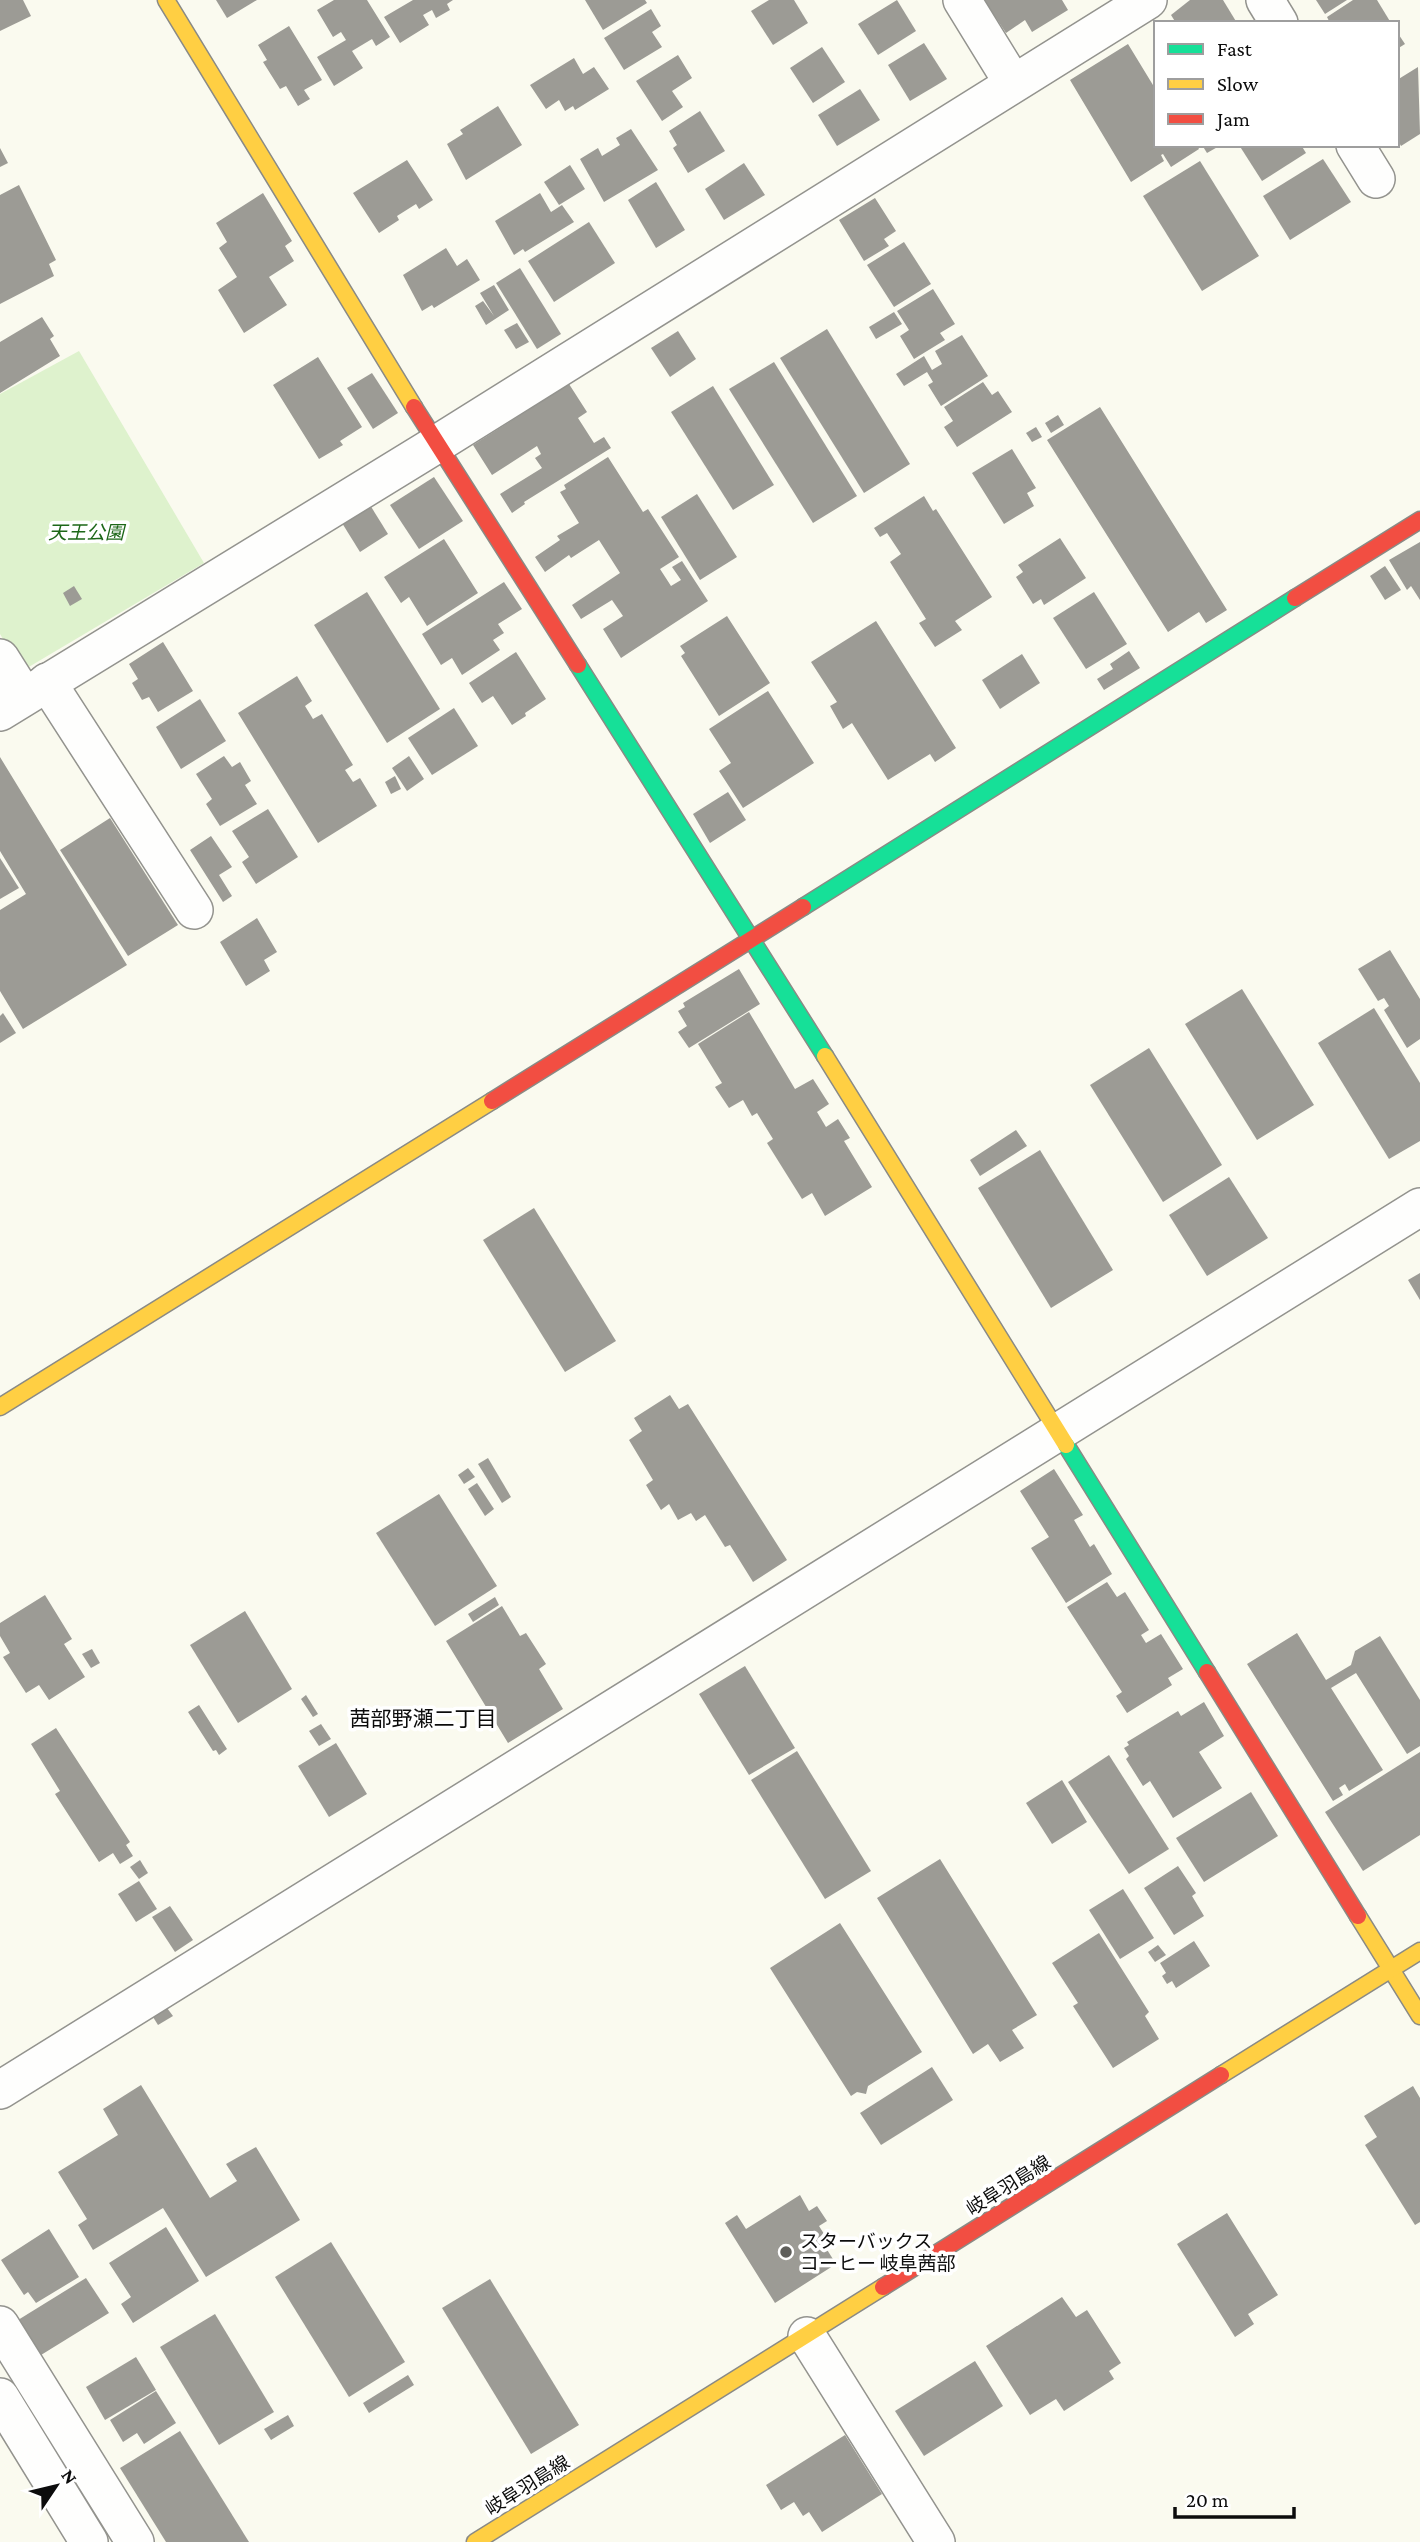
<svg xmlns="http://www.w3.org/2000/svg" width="1420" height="2542" viewBox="0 0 1420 2542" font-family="'Crimson Pro','Noto Sans JP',serif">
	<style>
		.green { fill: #def2cd }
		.building { fill: #9c9b95 }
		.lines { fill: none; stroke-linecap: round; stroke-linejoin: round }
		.street-casing { stroke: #93938e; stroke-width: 40 }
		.fast-casing { stroke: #8a8a85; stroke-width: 19 }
		.slow-casing { stroke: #8a8a85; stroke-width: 19 }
		.jam-casing { stroke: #8a8a85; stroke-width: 19 }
		.street { stroke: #fefefd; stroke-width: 37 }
		.fast { stroke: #16e098; stroke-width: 16 }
		.slow { stroke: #ffcf43; stroke-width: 16 }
		.jam { stroke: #f24e42; stroke-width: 16 }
		.poi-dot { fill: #5f5f5b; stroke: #fff; stroke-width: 2.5 }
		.labels { text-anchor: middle; stroke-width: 7; stroke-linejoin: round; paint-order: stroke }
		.park-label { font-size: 19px; font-style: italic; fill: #1d6718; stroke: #fff }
		.street-label { font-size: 19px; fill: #0c0c0c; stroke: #fff }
		.poi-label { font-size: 19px; fill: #0c0c0c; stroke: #fff; text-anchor: start }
		.neighbourhood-label { font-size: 21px; fill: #0c0c0c; stroke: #fff }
	</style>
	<rect width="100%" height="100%" fill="#fafaef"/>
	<!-- green -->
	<path class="green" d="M79,351L204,563L22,671L0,634V394Z"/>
	<!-- building -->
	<g class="building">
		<path d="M0,0H23L31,16L0,31Z"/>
		<path d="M216,0H257L227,18Z"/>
		<path d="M334,0H367L390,37L376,46L372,39L352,51L363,68L334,86L317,57L346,40L341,32L333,37L317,10Z"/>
		<path d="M413,0H453L447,4L450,10L436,18L432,10L423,15L429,25L400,43L384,17Z"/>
		<path d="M585,0H645L647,3L603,30Z"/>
		<path d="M769,0H794L808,23L773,45L751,11Z"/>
		<path d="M897,0L916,31L878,55L858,24Z"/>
		<path d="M984,0H1062L1068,10L1032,32L1025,20L1006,33Z"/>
		<path d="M1190,0H1223L1237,23H1176L1171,15Z"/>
		<path d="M1316,0H1347L1325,14Z"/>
		<path d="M1353,0H1377L1391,23H1330L1327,17Z"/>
		<path d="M651,9L661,26L652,32L662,47L624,70L604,38Z"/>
		<path d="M289,26L322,80L304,90L310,99L298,106L286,86L280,89L263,62L267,60L258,45Z"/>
		<path d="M1397,32L1405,44L1397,49Z"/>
		<path d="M924,43L947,79L910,101L888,65Z"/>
		<path d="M1128,44L1156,90V145H1197L1199,149L1171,167L1163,154L1161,155L1164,161L1131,182L1070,80Z"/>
		<path d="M822,47L845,82L813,103L790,68Z"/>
		<path d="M678,55L692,78L672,91L683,107L662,121L636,81Z"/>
		<path d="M574,58L583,74L594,67L609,89L575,110L573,106L565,111L559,100L546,109L530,85Z"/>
		<path d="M1418,67L1420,134L1401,146L1397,139V80Z"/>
		<path d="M860,89L880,120L837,146L818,115Z"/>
		<path d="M498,106L522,145L466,180L447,144L463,134L460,130Z"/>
		<path d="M700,111L725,151L688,173L673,148L677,145L669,131Z"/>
		<path d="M631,129L658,170L604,202L580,159L598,148L602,156L620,145L616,138Z"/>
		<path d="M1202,145H1221L1207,153Z"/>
		<path d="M1239,145H1301L1306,153L1262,181Z"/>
		<path d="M0,148L8,163L0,167Z"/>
		<path d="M1323,159L1351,202L1290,240L1263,196Z"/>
		<path d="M407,160L433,200L419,209L416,204L397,216L399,220L379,233L353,193Z"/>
		<path d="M1200,161L1259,256L1202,291L1143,196Z"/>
		<path d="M744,163L765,195L724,220L705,189Z"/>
		<path d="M570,165L585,189L559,205L544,182Z"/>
		<path d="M656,182L685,230L656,248L628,200Z"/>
		<path d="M19,185L56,260L49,264L54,276L0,304V195Z"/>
		<path d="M263,193L292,241L285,246L294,261L269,277L287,305L244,333L218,290L237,277L219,248L227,242L216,223Z"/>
		<path d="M540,193L551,212L562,205L574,222L525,252L523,249L514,255L495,221Z"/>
		<path d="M875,198L896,231L884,239L889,246L864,261L839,220Z"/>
		<path d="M589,222L615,263L554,302L528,261Z"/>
		<path d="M904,242L931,284L894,307L867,265Z"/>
		<path d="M446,248L457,266L467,259L480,280L434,308L432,305L422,311L403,275Z"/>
		<path d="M520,268L561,334L537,349L496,283Z"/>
		<path d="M494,285L509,310L486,325L475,306L483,301L494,316L480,293Z"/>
		<path d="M933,289L955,324L940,333L945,340L914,359L900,336L909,330L897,311Z"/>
		<path d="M894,312L902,324L876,339L869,327Z"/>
		<path d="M42,317L54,336L50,339L60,356L0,393V342Z"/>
		<path d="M517,323L529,342L516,349L504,330Z"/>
		<path d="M827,329L910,464L864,493L780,358Z"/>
		<path d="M678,331L696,359L670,377L651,348Z"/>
		<path d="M962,335L988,376L941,406L928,385L933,382L927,372L904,386L896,374L924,356L932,370L942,364L935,351Z"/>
		<path d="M318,357L362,427L340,441L343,445L319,459L273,385Z"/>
		<path d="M774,362L857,496L813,523L729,389Z"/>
		<path d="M372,373L398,413L373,429L347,388Z"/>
		<path d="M983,382L992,395L998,391L1012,412L957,447L944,427L953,421L944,407Z"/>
		<path d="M569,384L587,412L578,418L594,443L604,437L611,448L524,502L525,504L512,513L500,494L542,468L535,458L541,454L537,446L492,475L473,445Z"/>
		<path d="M713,386L774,485L733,510L671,412Z"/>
		<path d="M1100,407L1227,610L1206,623L1199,612L1168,632L1047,440Z"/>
		<path d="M1058,415L1064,425L1051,433L1045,423Z"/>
		<path d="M1036,427L1042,437L1032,442L1026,433Z"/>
		<path d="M1012,449L1036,488L1027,493L1034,506L1004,524L972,473Z"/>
		<path d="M608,457L643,512L648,509L679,557L660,569L671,586L681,580L672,567L682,561L708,601L621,658L603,629L623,616L612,600L581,619L572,605L620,573L599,540L571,558L569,555L545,572L535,557L560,540L557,536L579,523L560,492L566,489L564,485Z"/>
		<path d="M434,477L463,521L419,549L390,505Z"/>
		<path d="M697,494L737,557L700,580L661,517Z"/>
		<path d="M924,496L933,511L936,509L992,597L955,621L962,630L935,647L919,623L926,619L890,562L901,554L887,533L880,537L874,528Z"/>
		<path d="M370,505L388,534L360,552L342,523Z"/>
		<path d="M1060,538L1086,578L1044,605L1041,599L1033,604L1016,577L1023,572L1018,565Z"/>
		<path d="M444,539L478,593L427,626L409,597L401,603L384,577Z"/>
		<path d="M1420,542V600L1411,586L1407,590L1389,560Z"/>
		<path d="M1385,566L1401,590L1385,600L1370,576Z"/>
		<path d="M504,582L522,609L498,624L504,633L493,640L500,650L462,675L452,658L441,665L422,634Z"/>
		<path d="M74,586L82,599L70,606L63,593Z"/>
		<path d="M367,592L440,709L387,743L314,625Z"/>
		<path d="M1094,592L1127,644L1086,669L1053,618Z"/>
		<path d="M727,616L770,683L719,716L681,656L685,653L680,646Z"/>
		<path d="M876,621L956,748L935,762L930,754L888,780L852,723L843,729L830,706L837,702L811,662Z"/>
		<path d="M163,642L193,691L158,712L149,697L142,700L132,683L138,679L129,664Z"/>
		<path d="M1129,651L1140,668L1104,690L1097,679L1113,669L1110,664Z"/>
		<path d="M516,652L546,699L525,713L526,716L512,725L493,696L482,703L469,683Z"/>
		<path d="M1022,654L1040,683L1000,709L982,680Z"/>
		<path d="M297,676L312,701L305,706L313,719L322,714L353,765L345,770L353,782L360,778L377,806L318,843L238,713Z"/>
		<path d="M768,691L814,763L743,808L719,771L731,763L709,729Z"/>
		<path d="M200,699L226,741L181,769L156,727Z"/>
		<path d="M454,708L478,746L432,775L408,738Z"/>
		<path d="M224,756L232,767L240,762L251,781L245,785L257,804L220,826L206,804L212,799L196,774Z"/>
		<path d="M409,756L424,779L407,791L392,768Z"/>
		<path d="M0,757L127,965L23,1029L0,991V910L26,894L0,851Z"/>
		<path d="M395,776L401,789L391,794L385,782Z"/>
		<path d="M728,792L746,820L710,843L693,814Z"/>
		<path d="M268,809L298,857L256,884L242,862L249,857L232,831Z"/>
		<path d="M110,818L178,925L128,956L60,850Z"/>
		<path d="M211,836L232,867L219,875L232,896L223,902L190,850Z"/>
		<path d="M0,858L19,888L0,899Z"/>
		<path d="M257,918L277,952L264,960L270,971L246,986L220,942Z"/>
		<path d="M1390,950L1420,999V1039L1407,1048L1384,1010L1389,1006L1384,998L1378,1001L1358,969Z"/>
		<path d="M739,969L760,1004L689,1048L678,1032L687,1026L678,1011L685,1007L683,1003Z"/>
		<path d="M1242,989L1314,1105L1257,1140L1185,1024Z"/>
		<path d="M1374,1008L1420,1083V1141L1389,1159L1318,1043Z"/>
		<path d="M749,1012L795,1089L813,1079L829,1104L817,1112L826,1127L838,1119L850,1138L844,1141L872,1187L825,1216L812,1193L802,1199L767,1143L773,1139L757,1113L752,1116L743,1100L729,1108L715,1087L722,1083L698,1044Z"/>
		<path d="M3,1013L16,1033L0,1043V1016Z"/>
		<path d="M1149,1048L1222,1165L1163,1202L1090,1085Z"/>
		<path d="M1016,1130L1027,1146L980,1176L970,1160Z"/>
		<path d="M1040,1150L1113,1270L1051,1308L978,1188Z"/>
		<path d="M1229,1177L1268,1238L1207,1276L1169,1215Z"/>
		<path d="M534,1208L616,1341L565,1372L483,1240Z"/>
		<path d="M1420,1273V1300L1408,1280Z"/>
		<path d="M670,1395L679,1409L688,1404L787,1560L753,1582L730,1545L725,1547L705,1515L696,1521L691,1513L678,1520L669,1504L661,1510L646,1485L653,1480L629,1440L642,1431L634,1418Z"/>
		<path d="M488,1458L511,1497L502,1503L478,1464Z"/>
		<path d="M468,1468L475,1477L464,1484L458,1475Z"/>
		<path d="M1054,1469L1083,1515L1074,1520L1090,1547L1094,1544L1112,1574L1066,1603L1031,1548L1049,1537L1020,1491Z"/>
		<path d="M477,1483L494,1509L485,1516L468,1489Z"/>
		<path d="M439,1494L497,1586L435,1626L376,1533Z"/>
		<path d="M1107,1582L1117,1597L1125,1592L1149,1630L1141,1635L1146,1643L1161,1634L1183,1669L1168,1678L1172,1685L1127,1713L1116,1696L1122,1692L1067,1607Z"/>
		<path d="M45,1595L72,1639L64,1644L85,1677L49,1700L39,1685L26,1693L3,1657L10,1653L0,1636V1623Z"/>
		<path d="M495,1597L499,1605L473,1622L468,1614Z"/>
		<path d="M502,1606L520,1636L526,1633L546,1664L539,1669L563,1709L508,1743L446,1641Z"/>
		<path d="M245,1611L292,1689L238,1723L190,1645Z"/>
		<path d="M1297,1633L1326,1680L1351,1665L1355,1651L1380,1636L1420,1700V1746L1407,1754L1356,1673L1331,1688L1383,1770L1349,1791L1345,1784L1339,1788L1343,1795L1333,1801L1247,1664Z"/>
		<path d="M92,1649L100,1663L91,1668L82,1654Z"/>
		<path d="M745,1666L795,1748L749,1775L699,1694Z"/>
		<path d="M306,1695L318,1714L313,1717L301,1699Z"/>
		<path d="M1204,1702L1224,1736L1199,1752L1222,1788L1173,1818L1150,1781L1143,1786L1126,1759L1129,1756L1124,1748L1129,1745L1127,1742L1178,1711L1181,1716Z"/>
		<path d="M199,1705L227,1749L219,1755L216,1750L213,1751L188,1712Z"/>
		<path d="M321,1724L331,1739L319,1746L309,1731Z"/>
		<path d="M56,1728L130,1842L126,1845L133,1856L120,1864L113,1853L99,1862L55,1794L60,1791L31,1744Z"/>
		<path d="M336,1743L367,1794L329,1817L298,1766Z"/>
		<path d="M797,1751L871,1871L825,1899L751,1780Z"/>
		<path d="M1420,1752V1835L1363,1871L1325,1812Z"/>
		<path d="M1109,1755L1169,1849L1129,1874L1068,1782Z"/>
		<path d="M1062,1780L1087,1822L1052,1844L1026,1803Z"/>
		<path d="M1251,1792L1278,1836L1204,1882L1176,1838Z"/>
		<path d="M940,1859L1037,2015L1012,2030L1024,2048L1000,2062L988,2044L973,2054L877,1898Z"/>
		<path d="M140,1860L148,1873L139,1879L130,1867Z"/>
		<path d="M1178,1866L1196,1893L1192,1896L1204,1916L1174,1935L1144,1888Z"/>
		<path d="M139,1881L157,1909L136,1922L118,1894Z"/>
		<path d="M1123,1889L1154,1938L1120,1959L1089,1910Z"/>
		<path d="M170,1906L193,1940L175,1952L152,1917Z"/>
		<path d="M840,1923L922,2052L868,2086L866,2094L857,2092L851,2096L770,1968Z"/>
		<path d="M1099,1933L1149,2012L1145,2016L1159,2039L1113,2068L1073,2006L1078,2003L1052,1963Z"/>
		<path d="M1194,1941L1210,1966L1176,1988L1172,1981L1167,1984L1162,1976L1166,1973L1160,1963Z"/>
		<path d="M1158,1945L1166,1955L1155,1962L1148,1952Z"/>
		<path d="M167,2008L173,2016L158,2025L153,2017Z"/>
		<path d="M932,2067L953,2100L881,2145L860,2113Z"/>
		<path d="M141,2085L210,2198L237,2181L226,2164L256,2147L300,2220L206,2277L163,2208L93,2250L78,2225L87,2219L58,2172L118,2135L103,2109Z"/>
		<path d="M1413,2086L1420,2098V2222L1415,2225L1365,2145L1377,2137L1364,2116Z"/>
		<path d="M800,2195L809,2211L817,2206L827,2221L819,2226L826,2237L821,2240L836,2264L775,2303L725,2223L737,2215L746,2229Z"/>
		<path d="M1227,2213L1278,2295L1248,2314L1254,2324L1235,2337L1177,2244Z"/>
		<path d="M166,2227L199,2281L133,2323L121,2304L131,2297L109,2263Z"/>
		<path d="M49,2229L79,2277L36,2303L28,2292L24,2295L1,2260Z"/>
		<path d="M331,2242L405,2362L349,2397L275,2277Z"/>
		<path d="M86,2278L109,2313L41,2355L18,2320Z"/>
		<path d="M490,2279L579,2425L531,2454L442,2308Z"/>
		<path d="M1062,2297L1076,2317L1087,2310L1121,2363L1109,2371L1114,2379L1064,2411L1056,2399L1030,2415L986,2346Z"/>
		<path d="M215,2314L274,2412L219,2445L160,2347Z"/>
		<path d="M136,2357L156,2390L105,2420L86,2387Z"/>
		<path d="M975,2361L1003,2406L924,2456L895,2411Z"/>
		<path d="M408,2375L414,2385L369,2413L363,2403Z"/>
		<path d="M156,2391L176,2423L144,2444L137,2433L123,2442L110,2420Z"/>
		<path d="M288,2415L294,2426L271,2440L264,2429Z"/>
		<path d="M180,2431L249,2542H166L120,2468Z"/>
		<path d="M845,2435L882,2494L822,2532L809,2512L803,2516L794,2502L781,2510L766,2485Z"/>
	</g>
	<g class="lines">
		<!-- street casing -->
		<g class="street-casing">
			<g id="street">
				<path d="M962,0L1013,83"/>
				<path d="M1265,0L1279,23"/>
				<path d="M1355,145L1376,179"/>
				<path d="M0,658L24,696"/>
				<path d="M47,682L194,910"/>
				<path d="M0,712L437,444L1148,0"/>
				<path d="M0,2090L1420,1207"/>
				<path d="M0,2325L135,2542"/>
				<path d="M807,2336L936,2542"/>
				<path d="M0,2397L89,2542"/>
			</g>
		</g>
		<!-- fast casing -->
		<g class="fast-casing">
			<g id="fast">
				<path d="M578,665L825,1056"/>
				<path d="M803,907L1295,598"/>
				<path d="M1066,1445L1207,1672"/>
			</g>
		</g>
		<!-- slow casing -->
		<g class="slow-casing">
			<g id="slow">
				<path d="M166,0L414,407"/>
				<path d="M825,1056L1066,1445"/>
				<path d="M0,1407L492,1101"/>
				<path d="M1358,1916L1420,2016"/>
				<path d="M1221,2075L1420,1951"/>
				<path d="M475,2542L883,2287"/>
			</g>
		</g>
		<!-- jam casing -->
		<g class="jam-casing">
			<g id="jam">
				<path d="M414,407L578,665"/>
				<path d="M1295,598L1420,520"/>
				<path d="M492,1101L803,907"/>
				<path d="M1207,1672L1358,1916"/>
				<path d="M883,2287L1221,2075"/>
			</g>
		</g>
		<!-- street -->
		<use href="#street" class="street"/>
		<!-- fast -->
		<use href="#fast" class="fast"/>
		<!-- slow -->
		<use href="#slow" class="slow"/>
		<!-- jam -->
		<use href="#jam" class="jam"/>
	</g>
	<!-- markers -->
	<circle class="poi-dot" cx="786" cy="2252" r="7"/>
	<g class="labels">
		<!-- park labels -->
		<g class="park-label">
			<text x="86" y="539">天王公園</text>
		</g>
		<!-- street labels -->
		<g class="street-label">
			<text transform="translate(1008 2185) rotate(-32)" y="7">岐阜羽島線</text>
			<text transform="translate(527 2485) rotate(-32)" y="7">岐阜羽島線</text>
		</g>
		<!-- poi labels -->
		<g class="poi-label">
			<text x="800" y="2248">スターバックス<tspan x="800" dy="22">コーヒー 岐阜茜部</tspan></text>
		</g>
		<!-- neighbourhood labels -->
		<g class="neighbourhood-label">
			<text x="423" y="1726">茜部野瀬二丁目</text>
		</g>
	</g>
	<!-- legend -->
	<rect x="1154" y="21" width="245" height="126" fill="#ffffff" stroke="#9e9e9e" stroke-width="2"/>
	<rect x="1168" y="44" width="35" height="10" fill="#16e098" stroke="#9e9e9e" stroke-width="2"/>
	<text x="1217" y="56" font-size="21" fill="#0c0c0c">Fast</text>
	<rect x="1168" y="79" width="35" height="10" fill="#ffcf43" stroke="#9e9e9e" stroke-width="2"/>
	<text x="1217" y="91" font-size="21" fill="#0c0c0c">Slow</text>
	<rect x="1168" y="114" width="35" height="10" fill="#f24e42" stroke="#9e9e9e" stroke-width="2"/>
	<text x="1217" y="126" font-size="21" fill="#0c0c0c">Jam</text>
	<!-- north arrow -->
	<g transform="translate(56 2486) rotate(55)" stroke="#ffffff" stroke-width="5" paint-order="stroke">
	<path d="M0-5L12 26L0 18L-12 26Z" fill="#0c0c0c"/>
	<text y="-10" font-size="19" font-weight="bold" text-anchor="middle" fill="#0c0c0c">N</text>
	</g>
	<!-- scale -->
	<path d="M1175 2507v10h119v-10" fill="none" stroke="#0c0c0c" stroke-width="3.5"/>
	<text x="1186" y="2507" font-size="21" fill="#0c0c0c" stroke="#ffffff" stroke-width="5" paint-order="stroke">20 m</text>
</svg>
